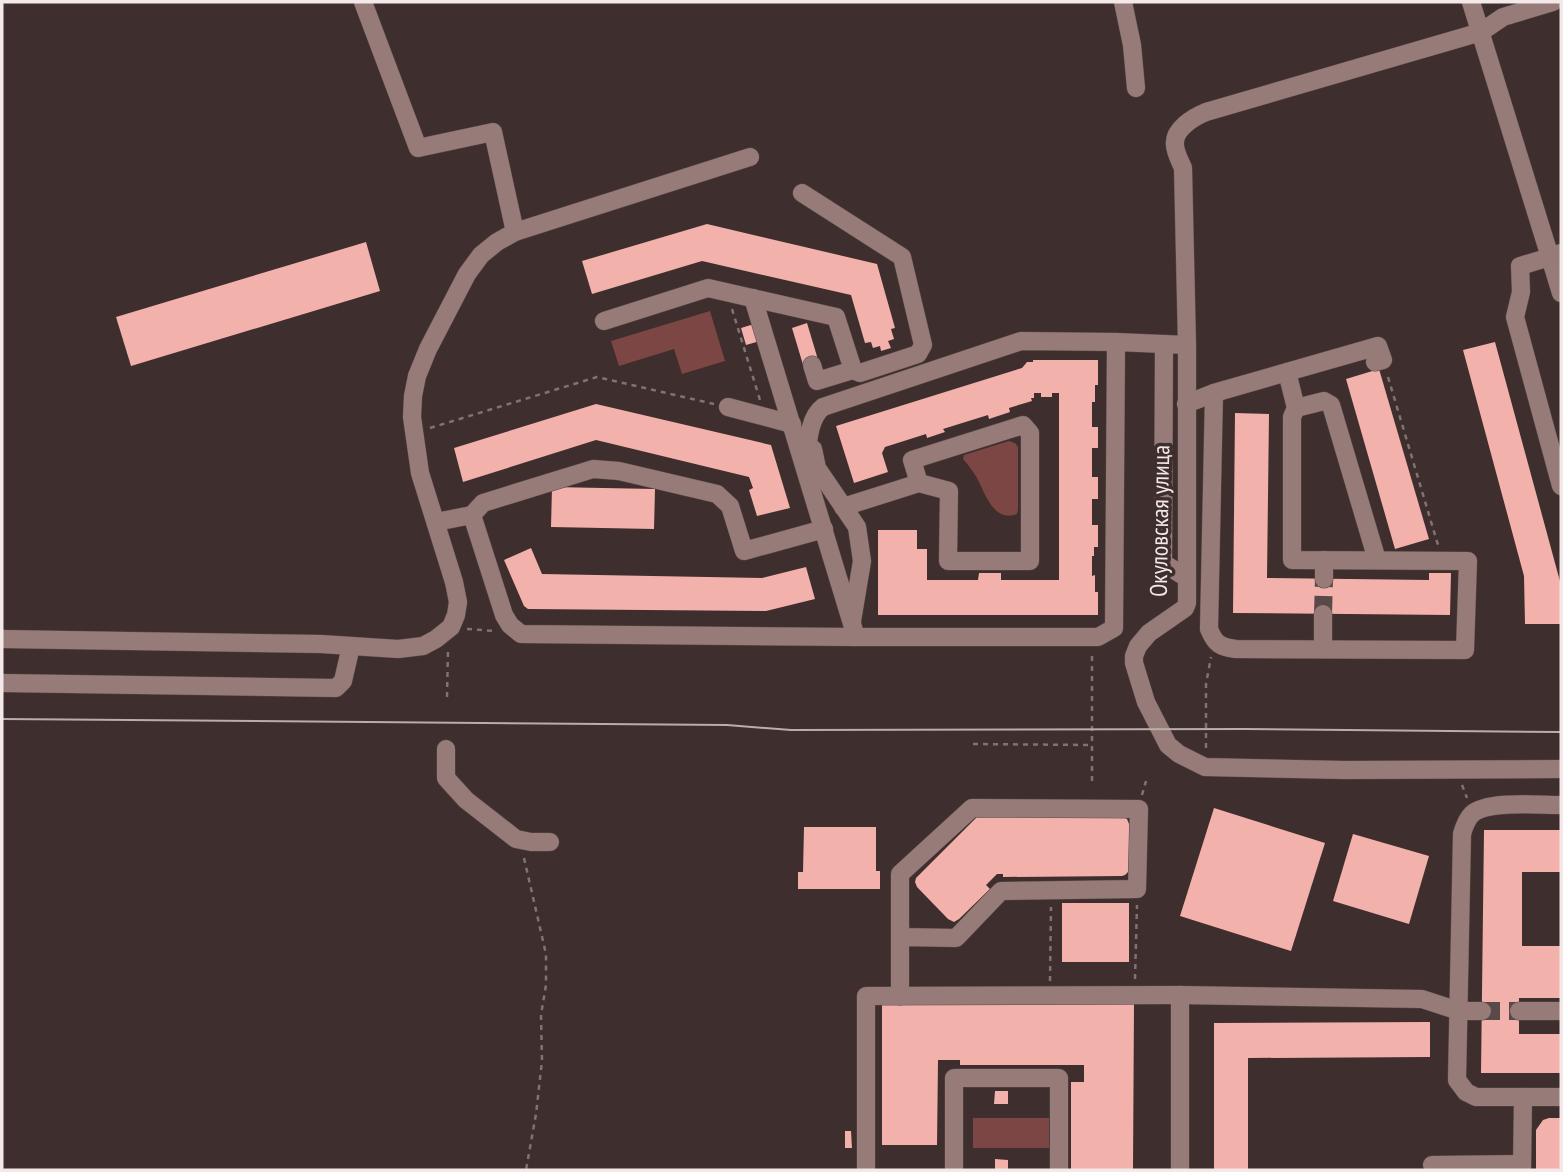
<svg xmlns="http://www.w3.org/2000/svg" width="1563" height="1172" viewBox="0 0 1563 1172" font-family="'PT Sans Narrow',sans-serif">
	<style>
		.green { fill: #7b4643 }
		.building { fill: #f3b1ab }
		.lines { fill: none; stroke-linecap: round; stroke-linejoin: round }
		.minor-tunnel { stroke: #594a49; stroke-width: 18; stroke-dasharray: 18 9; stroke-linecap: butt }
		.minor-casing { stroke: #5b4c4b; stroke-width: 19 }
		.path { stroke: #807372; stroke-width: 2.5; stroke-dasharray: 5 5; stroke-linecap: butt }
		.minor { stroke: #977b78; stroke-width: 18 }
		.tram { stroke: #baaead; stroke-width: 2 }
		.labels { text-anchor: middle; stroke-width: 7; stroke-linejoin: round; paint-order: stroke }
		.street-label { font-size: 24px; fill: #f3e9e8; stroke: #3e2e2d }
	</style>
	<rect width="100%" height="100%" fill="#3e2e2d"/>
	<!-- green -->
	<g class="green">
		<path d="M710,311L725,361L682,374L674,349L619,366L611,341Z"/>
		<path d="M1009,441L1015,443L1018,447V510L1017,514C996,522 987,499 980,484C976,475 970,467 963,459L964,455Z"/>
		<rect x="973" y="1118" width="76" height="30"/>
	</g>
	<!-- building -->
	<g class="building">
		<path d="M707,224L877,264L895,328L891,329L894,339L888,341L891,348L881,351L880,346L873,348L871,342L865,343L851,295L702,261L592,294L582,261Z"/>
		<path d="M366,242L380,291L131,366L116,317Z"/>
		<path d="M807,323L819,363L804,368L792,328Z"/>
		<path d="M754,324L760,341L746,345L741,328Z"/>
		<path d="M1495,342L1561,585V624H1525L1524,576L1463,350Z"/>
		<path d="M1033,360H1098V385H1095V402H1092V427H1098V448H1092V477H1098V499H1092V525H1098V547H1094V556H1092V576L1095,575V592H1098V615H878V530H917V549H927V580H978L979,573H1001V580H1059V393H1052V397H1041V393H1034V398H1031L1032,401L1009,408L1010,412L989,419L988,415L943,429L945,432L927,438L926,434L885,447L882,453L888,472L854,483L836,426L1022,368L1027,362H1033Z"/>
		<path d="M1379,369L1429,539L1395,549L1346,379Z"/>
		<path d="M596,404L771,445L790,508L757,516L749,490L753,488L749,477L596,440L463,482L454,448Z"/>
		<path d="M1235,413L1269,414L1267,578L1429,580V573H1451L1450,615L1233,613Z"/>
		<path d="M552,487L655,489L654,529L551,527Z"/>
		<path d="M531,548L542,574L762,578L806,567L815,599L766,611L528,609L524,606L504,560Z"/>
		<path d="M1214,808L1325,843L1291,951L1180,916Z"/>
		<path d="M977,817H1124L1127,819L1129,824V871L1125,875L1122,876L1003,877V874H997L986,885L990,889L959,919L954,922L948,919L917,887L915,882L916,878Z"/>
		<path d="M804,827H876V871H880V889H798V872H803Z"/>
		<path d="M1484,830H1561V872H1522V946H1561V998H1519V1034H1561V1073H1481Z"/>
		<path d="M1353,834L1429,856L1409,924L1333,901Z"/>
		<rect x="1062" y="903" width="67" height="59"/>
		<path d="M882,1004H1134L1133,1170H1071V1082H1084V1065H960V1060H938L937,1145H882Z"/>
		<path d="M1430,1022V1057L1248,1058V1170H1214V1023Z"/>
		<path d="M995,1091H1008V1104H994Z"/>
		<path d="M1549,1118H1561V1170H1536V1130L1543,1120Z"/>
		<path d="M845,1131H851L852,1148H845Z"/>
		<path d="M995,1159L1008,1160V1170H995Z"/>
	</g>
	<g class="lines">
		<!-- minor-tunnel -->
		<g class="minor-tunnel">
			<path d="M1323,614L1324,579"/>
			<path d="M1482,1011H1519"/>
		</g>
		<!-- minor casing -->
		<g class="minor-casing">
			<g id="minor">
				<path d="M363,2L418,148L493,132L515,232"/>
				<path d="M1123,2L1132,45L1136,88"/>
				<path d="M1471,2L1550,257L1561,253"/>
				<path d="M1553,2L1503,17L1481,32L1206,112C1194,117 1173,129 1175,145C1175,152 1180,161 1183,168L1187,345V603L1185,608L1149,633L1138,646L1134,656V663L1146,702L1168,745L1179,754L1205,767L1345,770L1561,769"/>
				<path d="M1561,293L1550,257L1520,266L1521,292L1515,317L1561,486"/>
				<path d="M753,298L856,637"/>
				<path d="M604,321L708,288L836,317L853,370L860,373L918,354L923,345L902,257L802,193"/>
				<path d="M1164,344L1163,563L1187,578"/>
				<path d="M812,365L817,381L853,370"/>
				<path d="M1214,393L1209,629C1215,644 1220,647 1236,649L1465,650L1468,561L1292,560V417L1296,408L1287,372"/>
				<path d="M1186,404L1214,393L1378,346L1383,360L1375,362"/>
				<path d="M728,407L792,424"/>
				<path d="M1296,408L1324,401L1331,405L1377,560"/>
				<path d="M813,449L817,468L857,527L862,561L852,621"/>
				<path d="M805,468C808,449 807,419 823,407L1021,341L1116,342L1187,345"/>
				<path d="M843,507L919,483L912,460L1023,425L1030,433V561H948L949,491L919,483"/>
				<path d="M436,522L472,515"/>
				<path d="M824,529L744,551L730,506L717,494L619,471L593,469L483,503L472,515L504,615L510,625L521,634L856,637H1098L1114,628L1116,342"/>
				<path d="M1324,579V560"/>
				<path d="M2,639L321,644L398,649L423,646L436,639L451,627L456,615L458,602L454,582L420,473L412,417L413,396L417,376L428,349L467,274L481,255L497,242L515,232L750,157"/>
				<path d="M1323,649V614"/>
				<path d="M2,683L336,688L343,681L351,646"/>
				<path d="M446,749V778L466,800L516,839L531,842H550"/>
				<path d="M1561,805C1541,805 1487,800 1472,814C1467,819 1464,827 1462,834L1457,1080L1466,1092L1476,1097H1561"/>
				<path d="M900,996V874L972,808L1139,809L1137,889L1001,891L956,938L901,937"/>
				<path d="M1519,1011H1561"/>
				<path d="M1432,1165L1522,1164"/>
				<path d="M866,1170V996L1180,995L1422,999L1459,1011H1482"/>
				<path d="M954,1170V1078H1059V1170"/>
				<path d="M1180,1170V995"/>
				<path d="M1522,1170L1523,1097"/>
			</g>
		</g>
		<!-- path -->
		<g class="path">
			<path d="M732,309L760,400"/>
			<path d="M1388,377L1438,545"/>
			<path d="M430,428L597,377L714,404"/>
			<path d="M467,629L495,631"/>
			<path d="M447,697L448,649"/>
			<path d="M973,744L1092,745"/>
			<path d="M1206,748V684L1211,657"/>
			<path d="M1092,781V654"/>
			<path d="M1462,785L1467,798"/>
			<path d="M1142,795L1146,781"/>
			<path d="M524,858L546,954V985L541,1015L542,1061L536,1114L526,1170"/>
			<path d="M1135,979L1137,905"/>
			<path d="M1050,981L1051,907"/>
		</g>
		<!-- minor -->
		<use href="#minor" class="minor"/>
		<!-- tram -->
		<path class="tram" d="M2,719L727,725L791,730L1245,729L1561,732"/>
	</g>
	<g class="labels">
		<!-- street labels -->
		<g class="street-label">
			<text transform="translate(1160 521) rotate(-89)" y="8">Окуловская улица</text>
		</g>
	</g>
	<!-- border -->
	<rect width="1563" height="1172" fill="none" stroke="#f3e9e8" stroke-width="7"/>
</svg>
